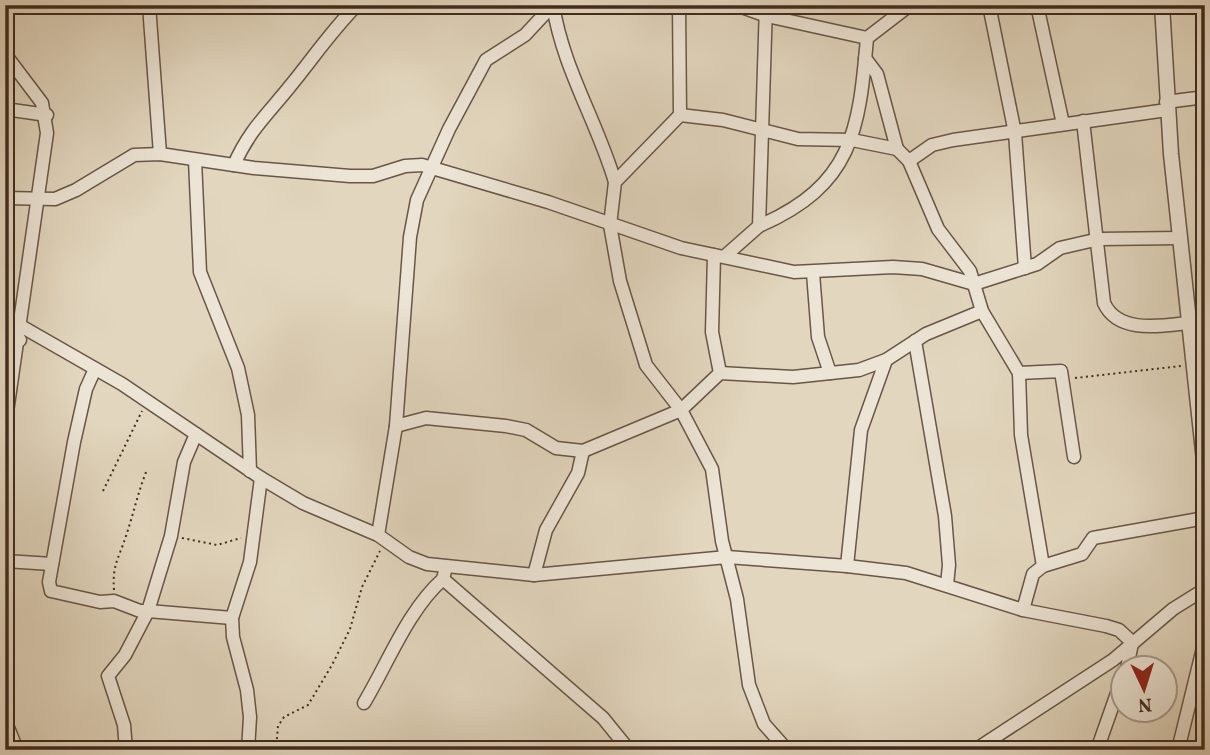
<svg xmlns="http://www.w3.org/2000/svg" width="1210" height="755" viewBox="0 0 1210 755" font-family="Vollkorn,serif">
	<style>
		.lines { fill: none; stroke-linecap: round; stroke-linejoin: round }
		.minor-casing { stroke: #695648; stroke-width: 15 }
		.tertiary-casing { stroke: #695648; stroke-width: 17 }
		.path { stroke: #412b21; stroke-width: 2; stroke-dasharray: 2 3.5; stroke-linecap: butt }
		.minor { stroke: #ece4d5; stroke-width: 12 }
		.tertiary { stroke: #ece4d5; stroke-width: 14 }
	</style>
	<rect width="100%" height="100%" fill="#e2d6be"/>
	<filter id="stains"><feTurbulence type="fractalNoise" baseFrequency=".00286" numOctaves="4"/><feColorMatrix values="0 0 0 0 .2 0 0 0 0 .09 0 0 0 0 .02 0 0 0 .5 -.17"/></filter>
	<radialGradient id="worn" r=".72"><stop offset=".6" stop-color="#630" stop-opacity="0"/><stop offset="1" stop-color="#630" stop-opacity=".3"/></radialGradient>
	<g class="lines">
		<!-- minor casing -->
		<g class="minor-casing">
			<g id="minor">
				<path d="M149,5L160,154"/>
				<path d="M553,5C563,69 597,121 615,182"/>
				<path d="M679,5L680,115L615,182L610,225L620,281L646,365L681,410L712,469L722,541L737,599L749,685L764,724L787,750"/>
				<path d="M736,5L767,16L867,38"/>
				<path d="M989,5L1015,133L1025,268"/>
				<path d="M1037,5L1063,124"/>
				<path d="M5,54L42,103L47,133L5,426"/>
				<path d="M865,58L877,74L897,149"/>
				<path d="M1166,102L1205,97"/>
				<path d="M5,109L47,115"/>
				<path d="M680,115L723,120L798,139L852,140L897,149L909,161L938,229L970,271L982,311L1019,373L1021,435L1043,566"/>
				<path d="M1083,121L1104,303C1118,334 1161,326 1188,323"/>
				<path d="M195,160L200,272L238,368L248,415L250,471"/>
				<path d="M909,161L932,145L953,140L1167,110"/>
				<path d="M234,165C249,130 268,114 291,85C313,58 332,30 357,5"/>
				<path d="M5,198L55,199L76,190L134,155L160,154L254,168L350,176H373L405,166L422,165L548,202L681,248L794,272L893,267L922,269L974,284L1037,264L1060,248L1099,239L1180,238"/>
				<path d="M759,226C853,185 859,131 867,38L910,5"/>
				<path d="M714,255L712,332L720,373"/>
				<path d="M725,256L759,226L766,5"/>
				<path d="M813,273L818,337L830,373"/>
				<path d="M5,317L122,384L261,478L303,503L378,535L409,557L427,564L534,575L727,557L847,566L906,573L1023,610L1106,626L1119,630L1133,643L1173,609L1205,589"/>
				<path d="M5,340H20"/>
				<path d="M915,341L945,516L949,565L947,585"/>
				<path d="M95,369L86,389L74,442L49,582L51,591L100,602L114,601L140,611H148L171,536L184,462L196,434"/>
				<path d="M1019,373L1061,371L1074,457"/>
				<path d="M396,426L426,418L506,426L526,430L556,448L583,451L681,410L720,373L793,377L859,370L886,360L926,334L982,311"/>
				<path d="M378,535L396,426L410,237L417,200L449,129L486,60L525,35L552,6"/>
				<path d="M5,561L52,564"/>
				<path d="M847,566L861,430L886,360"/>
				<path d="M446,567L443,579L603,718L629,750"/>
				<path d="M534,575L546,530L578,473L583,451"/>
				<path d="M1023,610L1033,574L1043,566L1082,554L1093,538L1205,518"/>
				<path d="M1127,668L1132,643"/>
				<path d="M364,703C388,663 408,610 443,579"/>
				<path d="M5,720L17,750"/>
				<path d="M126,750L124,725L108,676L125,655L148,611L232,618"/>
				<path d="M248,750L250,717L247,690L233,637L232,618L250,562L261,478"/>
				<path d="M975,750L1113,660L1133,643"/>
				<path d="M1097,750L1122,679"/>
				<path d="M1178,750L1205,640"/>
			</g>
		</g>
		<!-- tertiary casing -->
		<g class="tertiary-casing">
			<path id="tertiary" d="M1162,5L1171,154L1205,470"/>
		</g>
		<!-- path -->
		<g class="path">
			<path d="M1075,378L1181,366"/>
			<path d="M103,491L142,411"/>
			<path d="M182,538L217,545L241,538"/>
			<path d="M114,590C112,565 119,558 126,536C133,515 138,493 146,472"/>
			<path d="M276,750L278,726L284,717L308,705L332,665L350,629L362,587L380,551"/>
		</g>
		<!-- minor -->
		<use href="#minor" class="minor"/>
		<!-- tertiary -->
		<use href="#tertiary" class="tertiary"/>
	</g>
	<!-- margin -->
	<rect width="1210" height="755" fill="none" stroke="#e2d6be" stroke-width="28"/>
	<rect x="7" y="7" width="1196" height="741" fill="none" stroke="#412b21" stroke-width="3.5"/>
	<rect x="14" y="14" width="1182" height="727" fill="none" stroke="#412b21" stroke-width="2"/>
	<!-- north arrow -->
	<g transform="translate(1144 689) rotate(176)"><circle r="33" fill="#ece4d5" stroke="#a89a8d" stroke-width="2"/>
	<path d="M0-5L12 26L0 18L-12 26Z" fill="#8f2418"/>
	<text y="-10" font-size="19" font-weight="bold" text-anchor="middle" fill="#412b21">N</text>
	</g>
	<rect width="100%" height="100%" filter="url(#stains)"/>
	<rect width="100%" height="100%" fill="url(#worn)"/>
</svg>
